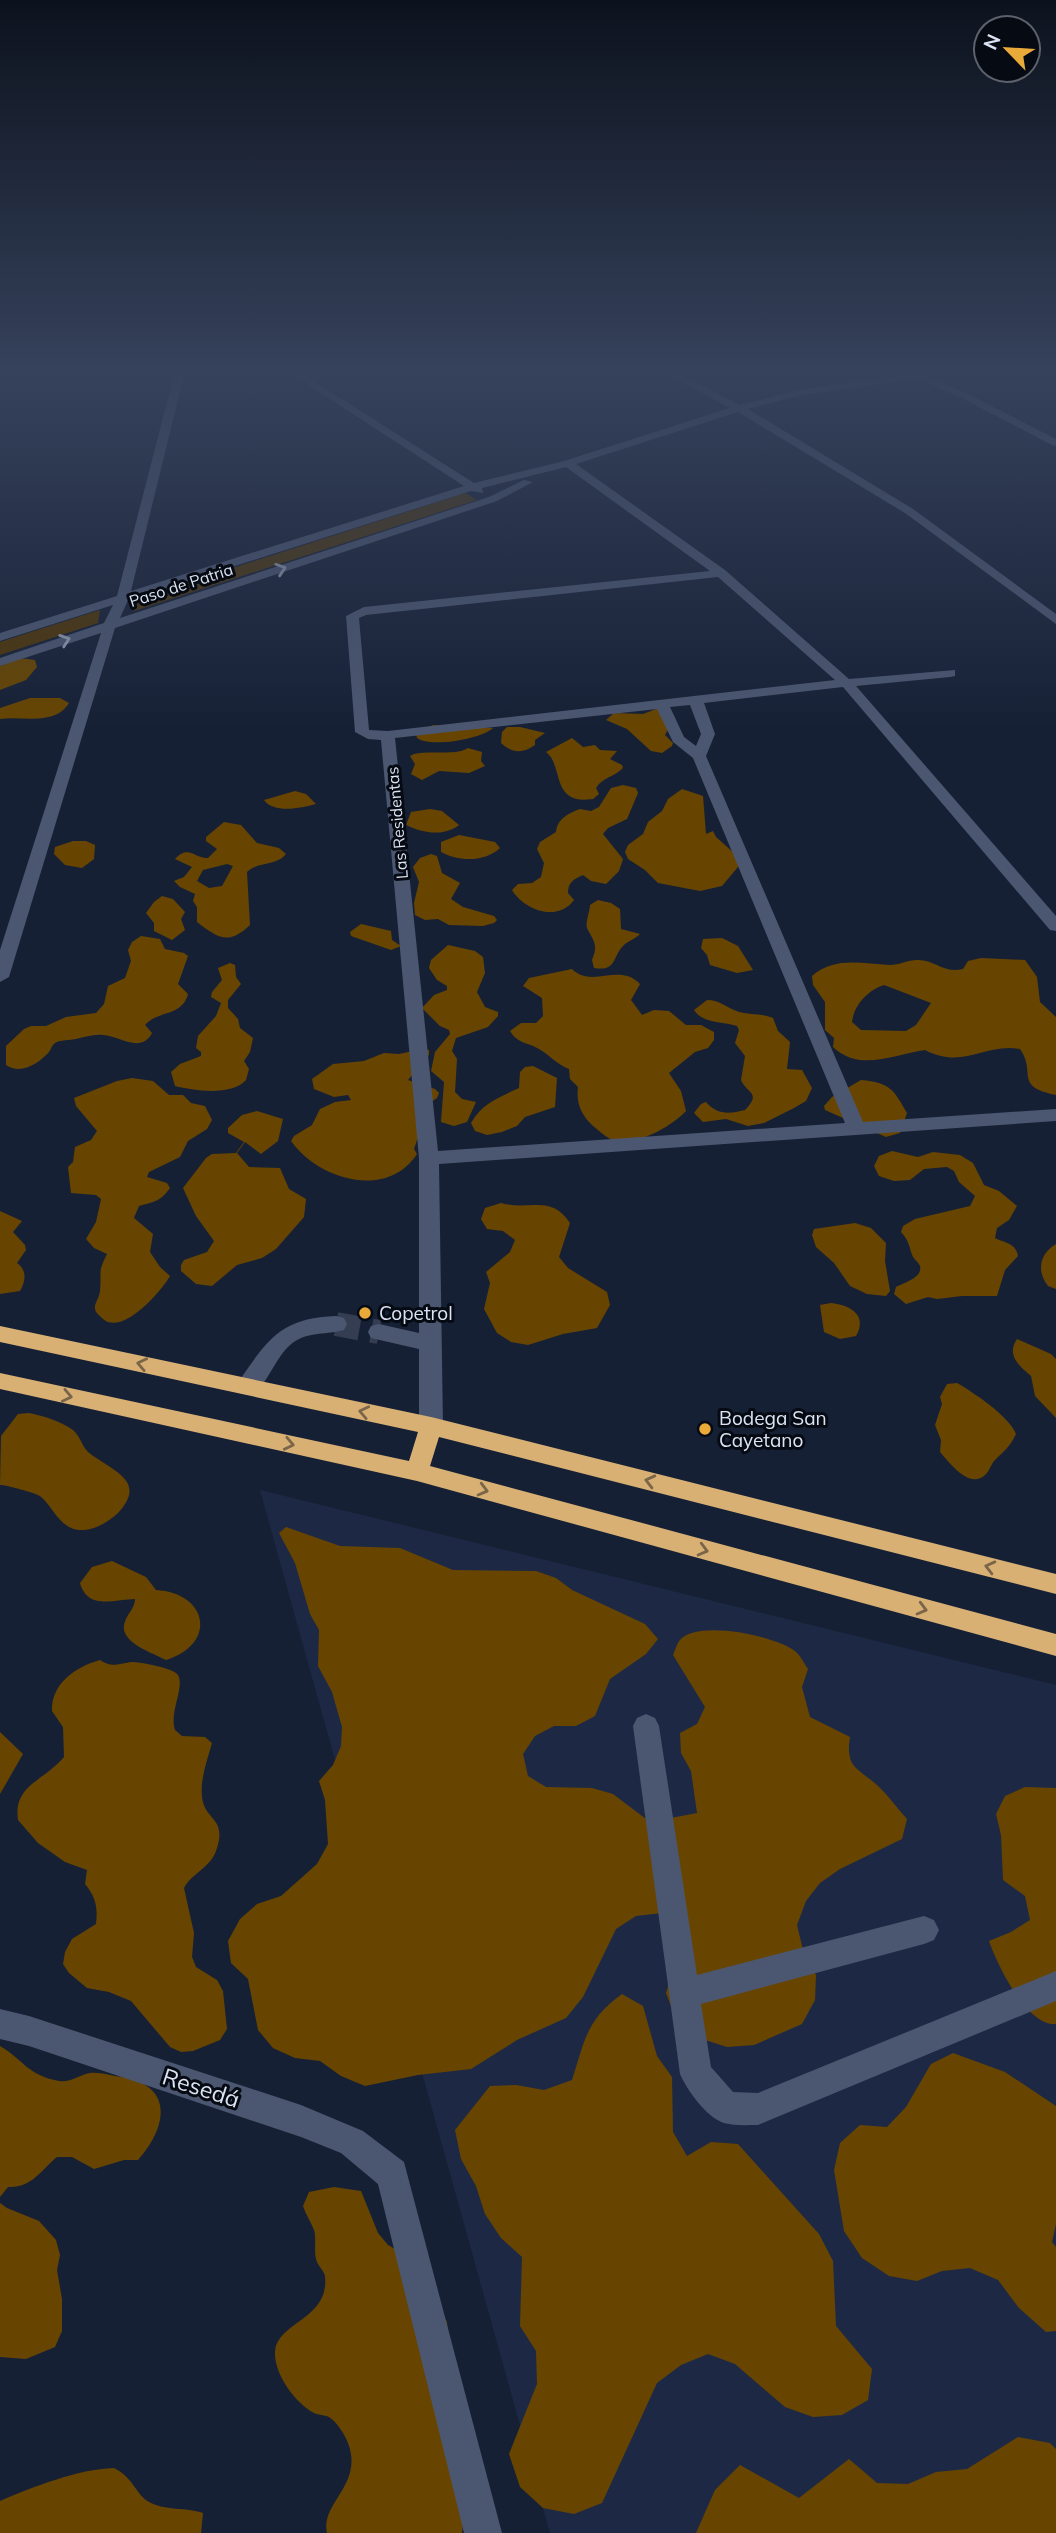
<svg xmlns="http://www.w3.org/2000/svg" width="1056" height="2533" viewBox="0 0 1056 2533" font-family="Mulish,sans-serif">
	<style>
		.built { fill: #1d2944 }
		.green { fill: #4e3507 }
		.forest { fill: #674500; fill-rule: evenodd }
		.lines { fill: none; stroke-linecap: round; stroke-linejoin: round }
		.minor-tunnel { stroke: #343d51; stroke-width: 24; stroke-dasharray: 24 12; stroke-linecap: butt }
		.minor { fill: #4b5770; fill-rule: evenodd }
		.highway { fill: #d8b074; fill-rule: evenodd }
		.oneway { stroke: #949db1 }
		.oneway2 { stroke: #7a6548 }
		.poi-dot { fill: #eaaa39; stroke: #060a13; stroke-width: 2.5 }
		.labels { text-anchor: middle; stroke-width: 6; stroke-linejoin: round; paint-order: stroke }
		.far-street-label { font-size: 16px; fill: #dce3f2; stroke: #060a13 }
		.poi-label { font-size: 19px; fill: #dce3f2; stroke: #060a13; text-anchor: start }
		.near-street-label { font-size: 23px; fill: #dce3f2; stroke: #060a13 }
	</style>
	<rect width="100%" height="100%" fill="#162035"/>
	<!-- built -->
	<path class="built" d="M260,1490L1056,1685V2533H550Z"/>
	<!-- green -->
	<g class="green">
		<path d="M465,493L477,500L134,611L140,598Z"/>
		<path d="M100,610L98,623L0,655V642Z"/>
	</g>
	<!-- forest -->
	<g class="forest">
		<path d="M20,658L35,660L37,667L26,680L0,690V666Z"/>
		<path d="M30,698H60L69,703C55,726 23,716 0,719V708Z"/>
		<path d="M656,709L668,710L675,717L665,735L673,743L672,746L662,753L651,751L627,729L606,720L614,713L643,714Z"/>
		<path d="M433,725L493,728C481,739 431,748 417,738L416,733Z"/>
		<path d="M507,727H520L545,733L535,740V745C522,754 512,753 501,743L502,732Z"/>
		<path d="M572,738L583,747L595,745L600,750L617,751L610,759L622,765L623,768C614,777 603,777 596,788L599,794L593,799C550,806 564,765 546,752Z"/>
		<path d="M468,748L482,752L481,761L485,766L469,773L439,771L422,780L411,774L415,764L410,756L414,754C430,750 456,756 468,748Z"/>
		<path d="M623,785L636,788L638,793L627,819L608,828L603,834L623,859L619,871L606,884L591,881L583,875C574,879 568,882 568,893L574,900C558,922 525,911 512,890L518,884L532,883L541,877L544,863L537,849L540,842L556,832C557,819 569,813 580,809L591,811L599,807L611,788Z"/>
		<path d="M682,789L703,796L706,834L713,831L716,837L743,861L722,886L700,891L658,883L645,870L628,859L625,852L628,845L643,834L648,822L662,811L668,799Z"/>
		<path d="M295,791L306,794L316,804C301,808 274,814 264,800Z"/>
		<path d="M430,809L442,811L459,825C444,837 422,833 406,825L411,812Z"/>
		<path d="M224,822L241,825L257,843L279,848L286,854C275,867 258,861 247,872L250,925C229,945 219,939 197,922V907L193,901L195,894L180,887L174,881L184,877L192,867L175,859C189,844 195,859 208,858L217,849L206,841V837ZM227,864L233,866L222,886L209,888L197,881L203,870Z"/>
		<path d="M459,835L495,842L500,848C485,862 459,862 441,852V842Z"/>
		<path d="M73,841H86L95,845L94,859L82,868L65,865L54,854L55,847Z"/>
		<path d="M431,854L437,856L442,873L460,883L451,899L463,907L494,916L497,920L494,923L483,926L449,925L438,919L425,920L415,915L414,903L419,882L413,867L420,858Z"/>
		<path d="M162,896L173,899L185,912L181,919L185,930L172,940L154,931V923L146,913L154,902Z"/>
		<path d="M598,900L611,903L620,909L621,929L640,934C635,939 630,940 625,944C612,955 618,972 594,968L592,960C599,945 593,940 587,928C585,923 590,911 590,905Z"/>
		<path d="M361,924L391,931L392,940L401,946L391,950L351,936L350,932Z"/>
		<path d="M141,936L160,939L165,949L184,953L188,956L178,984L188,994C182,1017 158,1010 145,1025L152,1033C141,1054 120,1036 103,1035C94,1034 85,1037 76,1039C71,1040 59,1040 55,1043C52,1045 51,1049 49,1052C38,1064 21,1075 6,1065V1046L24,1029L31,1026H46L66,1017L96,1013L104,1004L108,986L125,978L131,961L128,950L132,942Z"/>
		<path d="M722,938L738,946L753,970L737,973L710,965L707,955L701,948L703,939Z"/>
		<path d="M448,945L475,951L483,957L485,973L477,992L485,1007L498,1012V1016L488,1027L456,1038L452,1051L457,1059L455,1092L462,1099L476,1102L467,1122L454,1126L441,1122L444,1082L431,1071L435,1052L450,1034L449,1030L440,1026L422,1008L434,995L447,990V986L437,980L429,968L431,960Z"/>
		<path d="M981,958L1025,960L1037,977L1040,1002L1056,1017V1095C1013,1086 1037,1073 1020,1049C984,1043 963,1070 925,1050C893,1055 859,1072 833,1047L834,1038L825,1030V1002L813,985L812,976C835,956 862,964 890,965C899,965 908,960 917,960C934,959 944,974 963,969L968,961ZM884,985L931,1003L916,1025L906,1031L861,1030L852,1022C854,1005 868,990 884,985Z"/>
		<path d="M230,963L235,965L236,977L241,984L228,1000V1008L238,1019L240,1028L253,1038L250,1052L244,1061L249,1069L246,1080C232,1096 195,1091 175,1086L171,1072L180,1064L201,1056V1052L196,1048L198,1036L216,1016L221,1003L211,997L212,992L222,980L218,968Z"/>
		<path d="M572,969C592,989 619,962 640,984L631,1000L642,1015L654,1010L669,1011L686,1025H701L714,1032V1040L708,1048L695,1052L669,1073L681,1091L686,1111C672,1126 637,1146 616,1141C607,1139 600,1131 593,1126C581,1115 576,1103 578,1087L570,1079L569,1069C556,1064 550,1055 539,1049C527,1042 518,1044 510,1031L521,1023H536L543,1016L542,998L523,986L529,978Z"/>
		<path d="M707,1000C720,1000 727,1008 739,1012C751,1015 761,1013 773,1018L778,1031L790,1042L787,1069L802,1070L812,1088L806,1101L794,1108L764,1123L748,1126L726,1119L703,1122L694,1113L701,1104L706,1102C717,1115 729,1114 745,1110C762,1092 747,1094 741,1080L745,1056L735,1043L739,1030L737,1026C722,1021 703,1024 694,1010Z"/>
		<path d="M422,1049L429,1050V1055L408,1080L435,1089L439,1093L437,1098L421,1109V1128L414,1149L417,1154C387,1200 319,1180 291,1141L294,1136L312,1125L320,1109L335,1102L351,1100L348,1095L334,1097L314,1089L312,1079L333,1064L364,1061L384,1053L399,1054Z"/>
		<path d="M533,1066L557,1078L555,1107L525,1117L517,1126L502,1132L487,1135L475,1131L471,1123C482,1103 500,1097 519,1088L520,1072L525,1067Z"/>
		<path d="M132,1078L153,1081L169,1095H183L191,1103L205,1106L212,1120L207,1129L188,1141L180,1157L149,1172L147,1177L167,1183L170,1188C161,1201 154,1202 139,1206L134,1218L153,1234L150,1252L160,1267L170,1276C161,1292 122,1336 103,1319C99,1315 94,1312 95,1306C96,1301 100,1296 100,1290C102,1271 97,1274 107,1254L94,1248L86,1239L96,1222L101,1199L96,1195L71,1193L68,1167L73,1162L75,1147L91,1140L97,1131L76,1106L74,1098L117,1081Z"/>
		<path d="M861,1080C891,1083 893,1089 907,1113L900,1133L886,1137L825,1110L824,1106L832,1097Z"/>
		<path d="M257,1111L283,1119L278,1141L261,1154L245,1142L237,1153L249,1167L280,1168L289,1189L306,1199L304,1217L276,1249L262,1258L237,1265L212,1286L196,1284L181,1271V1265L184,1260L207,1252L214,1241L196,1216L183,1188L206,1158L212,1154L236,1153L244,1142L228,1133V1128L242,1115Z"/>
		<path d="M892,1151L918,1157L933,1152L960,1155L973,1163L984,1185L999,1191L1017,1206L1009,1220L997,1228L995,1238C1005,1243 1016,1243 1018,1256L1005,1270L997,1296H962L937,1299L928,1297L906,1304L894,1294L896,1287C903,1283 923,1278 920,1266C919,1263 915,1260 913,1257C909,1247 909,1240 901,1232L903,1226L915,1219L970,1206L975,1196L959,1182L954,1171L947,1167L924,1169L910,1180L894,1181L879,1176L874,1166L879,1156Z"/>
		<path d="M501,1203C528,1211 551,1194 570,1223L559,1257L568,1268L607,1292L610,1305L597,1328L563,1334L528,1345L511,1342L497,1333L484,1309L490,1283L486,1272L510,1252L515,1240L503,1231L487,1229L481,1219L485,1208Z"/>
		<path d="M0,1211L22,1221L13,1232L25,1245L26,1250L17,1263C27,1270 26,1281 20,1291L0,1294Z"/>
		<path d="M855,1223L871,1228L886,1243L885,1261L890,1291L886,1296L867,1294L850,1286L834,1263L816,1247L812,1235L814,1229Z"/>
		<path d="M1056,1244V1289L1048,1286C1036,1271 1040,1253 1056,1244Z"/>
		<path d="M831,1303C850,1305 868,1315 856,1336L840,1339L824,1332L820,1305Z"/>
		<path d="M1017,1339L1051,1354L1056,1359V1418L1035,1396L1031,1376C1019,1366 1006,1355 1017,1339Z"/>
		<path d="M957,1383C973,1392 1010,1417 1016,1434C1010,1447 1004,1451 995,1460C991,1464 990,1470 986,1474C970,1491 949,1462 940,1452L941,1440L935,1425L942,1404L940,1397L947,1384Z"/>
		<path d="M29,1413C44,1416 60,1421 73,1430C80,1436 82,1446 88,1452C110,1470 149,1480 118,1513C110,1521 96,1529 85,1530C60,1532 54,1507 40,1496C35,1493 7,1485 0,1485L1,1436L18,1414Z"/>
		<path d="M286,1527L340,1546L400,1548L453,1570L536,1571L556,1578L572,1590L645,1624L658,1639L646,1654L610,1679L595,1716L576,1726H554L535,1736L523,1754L528,1776L546,1787L592,1788L613,1794L650,1822L697,1813L691,1771L681,1753L680,1733L697,1724L705,1707L673,1655C675,1651 677,1643 680,1640C698,1619 776,1636 795,1651C800,1655 804,1663 808,1669L802,1687L810,1717L850,1737C845,1768 858,1768 877,1785C888,1795 897,1808 907,1819L902,1839L840,1869L820,1883L806,1901L797,1925L803,1950L816,1975L815,2000L802,2024L754,2045L727,2047L699,2038L676,2019L666,1993L680,1947L662,1913L636,1916L616,1929L583,1997L566,2018L517,2040L471,2069L418,2075L365,2086L341,2076L320,2061L295,2058L273,2048L258,2030L248,1979L231,1963L228,1941L240,1919L257,1904L281,1896L317,1864L328,1844L325,1800L319,1781L333,1765L341,1746L342,1727L332,1692L318,1666L319,1630L310,1614L295,1563L279,1533Z"/>
		<path d="M112,1561L146,1577L156,1590C208,1593 218,1644 166,1660C153,1653 121,1643 124,1625C126,1614 135,1609 135,1599C115,1599 88,1611 80,1583L92,1567Z"/>
		<path d="M100,1660C112,1668 118,1664 131,1662C140,1662 174,1668 178,1675C185,1688 169,1711 175,1730L182,1736L205,1737L212,1743C207,1761 200,1779 202,1797C205,1822 228,1817 216,1851C210,1868 192,1873 184,1888L194,1933L192,1957L196,1967L217,1980L223,1991L227,2029L220,2040L193,2051L181,2052L170,2047L131,2001L109,1992L87,1988L69,1973L63,1964L65,1952L72,1939L96,1924C98,1908 96,1897 85,1884L87,1870L65,1862L38,1843L18,1820C13,1785 44,1781 64,1757L63,1727L52,1711C51,1684 75,1667 100,1660Z"/>
		<path d="M0,1732L23,1754L0,1794Z"/>
		<path d="M1025,1787L1056,1788V2024C1027,2027 997,1964 989,1941L1011,1932L1030,1920L1025,1896L1003,1880L1001,1835L996,1814L1005,1796Z"/>
		<path d="M622,1994L643,2006L657,2056L672,2077L673,2132L687,2156L711,2142L738,2144L819,2234L833,2261L836,2326L872,2369L868,2400L842,2415L813,2417L785,2407L735,2364L708,2354L681,2365L657,2383L602,2503L574,2514L543,2508L520,2487L509,2454L537,2384L536,2351L520,2326L522,2257L501,2238L485,2214L476,2186L461,2159L455,2130L490,2086L516,2085L544,2090L572,2080C585,2040 586,2020 622,1994Z"/>
		<path d="M0,2046C25,2061 27,2075 59,2081C70,2083 79,2075 90,2073C100,2072 112,2076 122,2077C175,2086 167,2128 138,2160H124L94,2169L72,2157H57C40,2171 32,2188 8,2187L0,2197Z"/>
		<path d="M953,2053L1005,2072L1056,2106V2224L1052,2242L1056,2247V2331L1046,2332L1019,2308L998,2280L970,2268L942,2271L917,2281L889,2276L862,2258L844,2231L834,2170L840,2143L860,2125L887,2127L906,2107L931,2064Z"/>
		<path d="M334,2187L361,2191L378,2233L388,2245L411,2258L447,2322L464,2516L462,2533H327C320,2503 364,2485 348,2443C345,2435 337,2422 329,2417C325,2415 318,2415 314,2413C295,2403 274,2374 275,2352C276,2322 330,2320 325,2276C324,2271 319,2267 317,2262C313,2252 317,2240 314,2230C311,2222 306,2215 303,2206L309,2192Z"/>
		<path d="M0,2203L7,2208L39,2221L56,2240L60,2255L57,2270L62,2299V2331L55,2347L26,2359L0,2357Z"/>
		<path d="M1018,2437L1050,2443L1056,2449V2533H696L715,2490L740,2465L799,2498L849,2459L877,2483L908,2484L936,2472L967,2469Z"/>
		<path d="M114,2468C134,2478 136,2495 149,2502C165,2511 185,2507 203,2513L201,2533H0V2501C33,2487 78,2469 114,2468Z"/>
	</g>
	<g class="lines">
		<!-- minor-tunnel -->
		<path class="minor-tunnel" d="M336,1324L379,1332"/>
		<!-- minor -->
		<g class="minor">
			<path d="M174,375H184L131,591L464,486L293,375H304L474,483L564,461L730,408L669,375H681L740,405L802,389L905,375H924L966,393L1056,439V446L1052,445L960,397L917,379L802,395L748,409L913,509L1056,614V624L905,513L738,412L576,464L725,570L849,679L955,670V676L950,677L856,686L1056,916V931L1050,930L843,687L704,703L715,734L706,756L863,1122L1056,1109V1121L439,1164L443,1426L439,1432L431,1435L423,1432L419,1426V1349L371,1338L368,1332L371,1326L379,1324L419,1333V1158L381,740L368,739L355,732L346,616L364,607L710,571L566,467L482,488L483,493L471,491L128,600L120,618L489,497L524,480L533,482L497,501L115,628L9,977L0,982V950L101,633L0,666V658L104,623L113,605L0,641V633L117,596ZM718,577L835,680L388,731L369,730L359,618L366,615ZM690,705L701,734L696,746L684,737L670,707ZM657,709L673,742L693,758L845,1123L438,1151L395,738Z"/>
			<path d="M336,1316L344,1318L347,1324L344,1330C323,1336 304,1330 287,1348C276,1359 266,1384 255,1393C250,1396 244,1394 239,1393L236,1387L239,1381C268,1339 281,1318 336,1316Z"/>
			<path d="M646,1714L655,1718L659,1726L697,1975L924,1916L934,1920L939,1930L934,1940L924,1944L701,2004L711,2067L733,2092L758,2093L1056,1971V2001L758,2125C747,2125 734,2126 724,2123C707,2118 687,2090 680,2074L633,1726L637,1718Z"/>
			<path d="M0,2009L29,2016L301,2105L363,2131L404,2162L502,2533H464L378,2184L341,2153L301,2137L29,2046L0,2039Z"/>
		</g>
		<!-- highway -->
		<path class="highway" d="M0,1326L431,1417L1056,1574V1594L439,1437L430,1466L1056,1634V1656L417,1481L0,1389V1373L409,1461L418,1432L0,1342Z"/>
	</g>
	<!-- one-way arrows -->
	<defs><path id="oneway-chevron" d="M-2-3.5L2.5 0L-2 3.5" fill="none" stroke-width="1.6" stroke-linecap="round" stroke-linejoin="round" transform="scale(1.75)"/></defs>
	<g class="oneway">
		<use href="#oneway-chevron" transform="translate(281 569) rotate(-18)"/>
		<use href="#oneway-chevron" transform="translate(65 640) rotate(-19)"/>
	</g>
	<g class="oneway2">
		<use href="#oneway-chevron" transform="translate(142 1364) rotate(-168)"/>
		<use href="#oneway-chevron" transform="translate(67 1396) rotate(12)"/>
		<use href="#oneway-chevron" transform="translate(364 1412) rotate(-168)"/>
		<use href="#oneway-chevron" transform="translate(289 1444) rotate(12)"/>
		<use href="#oneway-chevron" transform="translate(650 1481) rotate(-166)"/>
		<use href="#oneway-chevron" transform="translate(483 1490) rotate(15)"/>
		<use href="#oneway-chevron" transform="translate(703 1550) rotate(15)"/>
		<use href="#oneway-chevron" transform="translate(990 1567) rotate(-166)"/>
		<use href="#oneway-chevron" transform="translate(922 1609) rotate(15)"/>
	</g>
	<!-- sky -->
	<linearGradient id="sky" x2="0" y2="1"><stop stop-color="#0c121d"/><stop offset="0.51" stop-color="#36425c"/><stop offset="1" stop-color="#36425c" stop-opacity="0"/></linearGradient>
	<rect width="1056" height="730" fill="url(#sky)"/>
	<!-- markers -->
	<g class="poi-dot">
		<circle cx="365" cy="1313" r="7"/>
		<circle cx="705" cy="1429" r="7"/>
	</g>
	<g class="labels">
		<!-- far-street labels -->
		<g class="far-street-label">
			<text transform="translate(181 585) rotate(-18)" y="6">Paso de Patria</text>
			<text transform="translate(397 823) rotate(-95)" y="6">Las Residentas</text>
		</g>
		<!-- poi labels -->
		<g class="poi-label">
			<text x="379" y="1320">Copetrol</text>
			<text x="719" y="1425">Bodega San<tspan x="719" dy="22">Cayetano</tspan></text>
		</g>
		<!-- near-street labels -->
		<g class="near-street-label">
			<text transform="translate(201 2088) rotate(18)" y="8">Resedá</text>
		</g>
	</g>
	<!-- north arrow -->
	<g transform="translate(1007 49) rotate(295)"><circle r="33" fill="#060a13" stroke="#5c616c" stroke-width="2"/>
	<path d="M0-5L12 26L0 18L-12 26Z" fill="#eaaa39"/>
	<text y="-10" font-size="19" font-weight="bold" text-anchor="middle" fill="#dce3f2">N</text>
	</g>
</svg>
